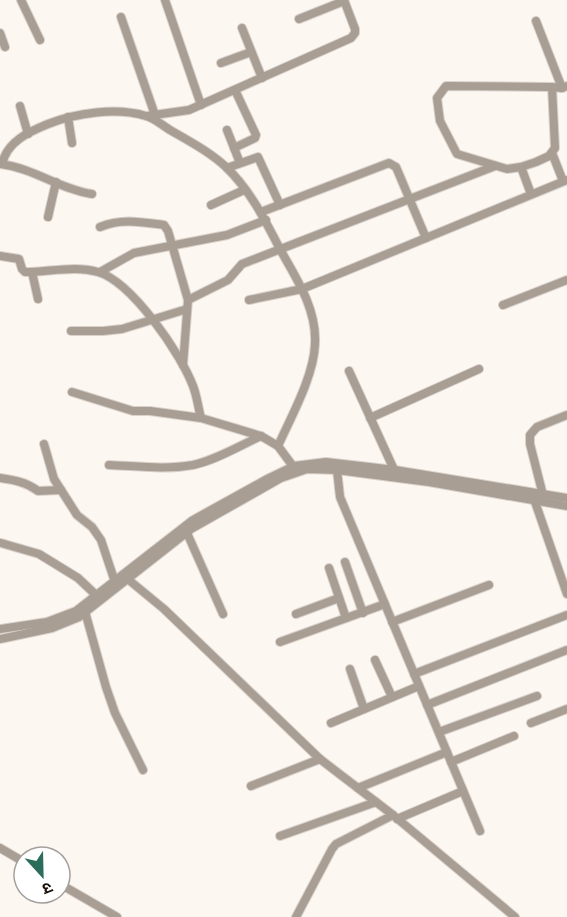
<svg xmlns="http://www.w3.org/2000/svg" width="567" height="917" viewBox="0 0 567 917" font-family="Quicksand,'Noto Sans Devanagari',sans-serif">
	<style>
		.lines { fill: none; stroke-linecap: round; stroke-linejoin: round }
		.minor-casing { stroke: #d9d2cd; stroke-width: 10 }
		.minor { stroke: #a99e94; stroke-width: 8 }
	</style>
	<rect width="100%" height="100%" fill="#fdf7f2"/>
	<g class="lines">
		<!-- minor casing -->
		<g class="minor-casing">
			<g id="minor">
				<path d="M21,0L40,40"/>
				<path d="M165,0L201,105"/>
				<path d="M121,17L155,115"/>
				<path d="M299,19L344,1"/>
				<path d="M536,21L562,88"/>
				<path d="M242,28L262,78"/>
				<path d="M0,33L5,47"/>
				<path d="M221,63L251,52"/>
				<path d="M552,87L555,148L549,156L536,162L521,167L507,169L457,154L440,121L437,98L446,86L552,87L562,88L567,86"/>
				<path d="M20,106L28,134"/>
				<path d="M147,116L189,110L351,38L355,33V29L344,0"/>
				<path d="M68,117L72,143"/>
				<path d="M227,130L240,163"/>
				<path d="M234,148L255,138L256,135L235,90"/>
				<path d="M552,153L563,181"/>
				<path d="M0,164C34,168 59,189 92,194"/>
				<path d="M2,164C7,142 28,132 48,124C76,113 116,107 146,116C154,118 162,125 170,130C189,141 210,152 226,167C251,191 266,222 281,251C297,279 317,310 315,344C314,376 291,417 278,446L295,469"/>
				<path d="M521,167L531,194"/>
				<path d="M227,168L258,157L280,205"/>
				<path d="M211,205L244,190"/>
				<path d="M261,212L389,163L396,167L426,238"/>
				<path d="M48,217L56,182"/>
				<path d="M100,227C122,218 141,222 164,225L168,231L188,300L183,365"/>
				<path d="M0,256L19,259L22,269L25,272C49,272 75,265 98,272C132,282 181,354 193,386C197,396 198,407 201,418"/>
				<path d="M32,272L38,299"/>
				<path d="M100,272L134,253L227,235L266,220"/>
				<path d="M188,300L228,280L242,264L495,166"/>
				<path d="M249,300L302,289L567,180"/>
				<path d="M503,305L567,280"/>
				<path d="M71,331H103L122,329L187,309"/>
				<path d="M349,371L396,474"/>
				<path d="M72,392L133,411H150L201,418L261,436L278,446"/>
				<path d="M370,418L479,369"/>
				<path d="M44,444L54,479L77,515L92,527L101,540L115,582"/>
				<path d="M109,465C136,466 165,470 193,465C216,460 239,446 261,436"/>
				<path d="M337,470L340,497L480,831"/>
				<path d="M0,478C14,480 26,482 38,491L61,490"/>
				<path d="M543,495L530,444V435L537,427L567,415"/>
				<path d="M533,496L567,594"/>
				<path d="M187,533L223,614"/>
				<path d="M1,543L39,554L78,578L97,596"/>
				<path d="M345,562L363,613"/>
				<path d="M329,568L346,618"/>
				<path d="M124,576L164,609L320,759L393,815L515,917"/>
				<path d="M84,608L106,687L115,713L143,770"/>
				<path d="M296,614L339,598"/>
				<path d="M392,622L489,585"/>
				<path d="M0,629L47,622L76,611L193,520L267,479L294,466L326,462L395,470L567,498"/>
				<path d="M0,639L52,628L79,617L191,529L281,478L307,469L337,470L429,482L567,506"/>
				<path d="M280,642L385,604"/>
				<path d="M375,660L392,697"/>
				<path d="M350,669L364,709"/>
				<path d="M414,674L567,615"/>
				<path d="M427,705L567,650"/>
				<path d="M331,723L419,686"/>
				<path d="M531,723L567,709"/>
				<path d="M439,732L537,696"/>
				<path d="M451,762L514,736"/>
				<path d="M251,786L320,759"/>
				<path d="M358,788L447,752"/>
				<path d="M397,819L463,791"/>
				<path d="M280,836L376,802"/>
				<path d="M0,848L24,862"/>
				<path d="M60,884L117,917"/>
				<path d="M296,917L332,849L336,844L393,815"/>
			</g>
		</g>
		<!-- minor -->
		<use href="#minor" class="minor"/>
	</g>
	<!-- north arrow -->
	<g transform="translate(42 875) rotate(158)"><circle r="28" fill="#ffffff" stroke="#a4a09d" stroke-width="1.5"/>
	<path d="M0-4.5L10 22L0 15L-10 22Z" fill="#2b6c5b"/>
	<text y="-9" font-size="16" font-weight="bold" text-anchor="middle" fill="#1b110a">उ</text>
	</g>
</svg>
